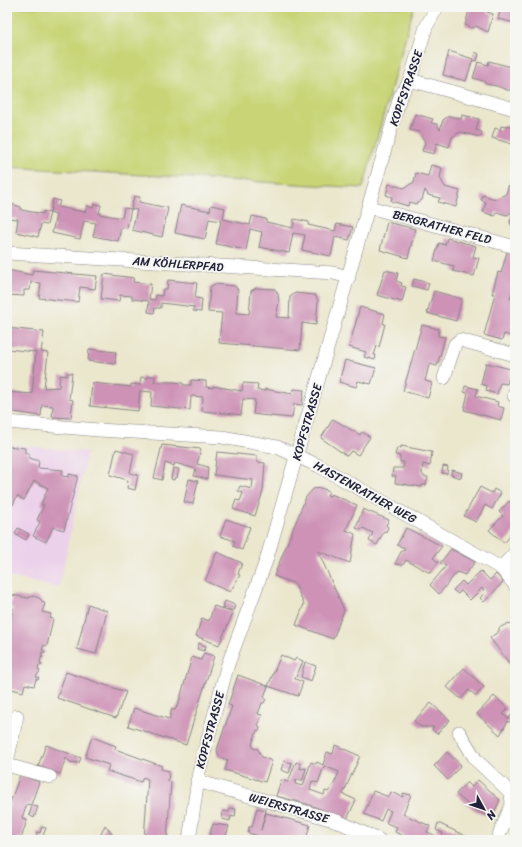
<svg xmlns="http://www.w3.org/2000/svg" width="522" height="847" viewBox="0 0 522 847" font-family="Sriracha,sans-serif">
	<style>
		.built { fill: #ecd1ea }
		.green { fill: #c8d475; stroke: #757b58 }
		.building { fill: #cd92b6; fill-rule: evenodd }
		.lines { fill: none; stroke-linecap: round; stroke-linejoin: round }
		.minor-casing { stroke: #868484; stroke-width: 14 }
		.minor { stroke: #fff; stroke-width: 13 }
		.labels { text-anchor: middle; stroke-width: 3.5; stroke-linejoin: round; paint-order: stroke }
		.street-label { font-size: 12px; fill: #22223b; stroke: #f6f6f2 }
	</style>
	<rect width="100%" height="100%" fill="#f6f6f2"/>
	<filter id="ink" filterUnits="userSpaceOnUse"><feTurbulence type="fractalNoise" baseFrequency=".025" numOctaves="2"/><feDisplacementMap in="SourceGraphic" scale="8" xChannelSelector="R" yChannelSelector="G"/><feConvolveMatrix kernelMatrix="1 2 1 2 8 2 1 2 1" color-interpolation-filters="sRGB"/></filter>
	<filter id="wash" filterUnits="userSpaceOnUse"><feTurbulence type="fractalNoise" baseFrequency=".012" numOctaves="4" result="noise"/><feDisplacementMap in="SourceGraphic" scale="16" xChannelSelector="R" yChannelSelector="G"/><feGaussianBlur stdDeviation="0.9" result="paint"/><feColorMatrix in="noise" values="0 0 0 0 0 0 0 0 0 0 0 0 0 0 0 0 0 1.4 0 .05"/><feComposite in="paint" operator="in"/></filter>
	<g filter="url(#wash)">
		<rect width="100%" height="100%" fill="#ebe7cd"/>
		<!-- built -->
		<path class="built" d="M7,444L87,452L59,588L7,576Z"/>
		<!-- green -->
		<path class="green" d="M7,7H414L363,188L7,167Z"/>
		<g id="blocks">
			<!-- building -->
			<g class="building">
				<path d="M470,7H488L487,12L493,14L488,32L476,26L473,28L465,25Z"/>
				<path d="M501,7H515V23L498,19Z"/>
				<path d="M449,51L473,59L466,81L443,75Z"/>
				<path d="M475,52L479,54L477,61L473,60Z"/>
				<path d="M489,61L515,68V88L512,87L511,90H507L497,86L486,84L483,81L473,78L478,62L488,65Z"/>
				<path d="M415,114L433,119L431,123L437,124L440,130L443,120L449,116L461,119L462,115L479,119L476,130L482,132L480,137L460,132L452,137L449,147L437,143L434,154L422,151L425,142L419,132L410,130Z"/>
				<path d="M507,125L515,127V151L512,144L492,138L495,128L500,130L501,126L506,127Z"/>
				<path d="M431,165L442,168L440,178L445,187L460,191L456,207L438,202L440,198L428,195L425,190L422,200L416,204L409,202L408,206L391,201L392,197L386,195L389,184L404,188L414,182L416,173L428,176Z"/>
				<path d="M509,184L515,186V230L510,222L513,212L507,215L496,212L495,216L483,212L486,202L481,200L482,195L496,199L506,194Z"/>
				<path d="M134,196L140,197L139,202L168,208L162,237L132,230L137,210L131,209Z"/>
				<path d="M53,199L60,201L58,207L85,212L87,206L93,208L94,204L101,205L99,214L122,218L124,208L131,209L127,228L121,227L118,241L93,236L96,223L84,221L80,239L52,233L56,215L50,213Z"/>
				<path d="M8,203L21,207V210L43,214V211L50,213L47,225L41,224L38,237L16,232L18,219L7,218Z"/>
				<path d="M181,205L210,211L211,205L225,208L223,219L250,225L252,216L266,219V222L293,228L294,219L309,222L308,225L335,231L337,224L353,227L349,240L335,237L331,256L302,250L305,235L293,233L289,253L259,247L262,232L250,229L246,250L216,244L221,221L209,219L205,239L175,233Z"/>
				<path d="M387,222L415,229L408,258L380,250Z"/>
				<path d="M447,238L476,246L473,257L479,258L474,276L453,271L454,266L434,261L439,243L445,245Z"/>
				<path d="M508,249L515,250V293L512,292L510,299H514L512,305L515,306V320L511,336L504,334L502,340L484,335L495,294H492L498,272L501,273Z"/>
				<path d="M7,270L32,275L33,270L97,276L95,289L80,287L78,302L39,298L41,283L31,282L30,290H24V296L7,295Z"/>
				<path d="M385,270L398,273L396,281L402,283L401,286L406,287L402,302L377,295Z"/>
				<path d="M104,274L134,278L133,282L151,284L149,299L155,300L156,295L162,296L163,289H167L168,280L197,283L195,298L202,299L201,312L193,311L194,307L161,303V308H155L154,313L148,312L149,301L132,299V296L120,295L119,301L101,299Z"/>
				<path d="M414,279L429,283L427,290L412,286Z"/>
				<path d="M215,284L235,286L238,290L236,313L249,314L251,291L256,288L275,289L278,294L279,302L276,317L289,318L290,297L295,293L315,295L318,300L316,325L302,323L300,350L219,343L222,313L208,312L210,287Z"/>
				<path d="M434,291L462,299L456,321L427,313Z"/>
				<path d="M360,307L385,314L383,323L385,324L379,347L377,346L374,355H376L375,360L364,357L366,352L349,347Z"/>
				<path d="M422,325L439,329L438,336L445,337L437,366L429,364L428,369L425,381L432,383L428,398L403,391Z"/>
				<path d="M7,328L44,332L41,352L48,353L44,388L59,387L60,375L67,376V373H72L69,399L73,400L71,418L52,417L53,406L42,405L41,416L7,411V392L32,394L36,352L7,349Z"/>
				<path d="M89,349L116,352L115,364L88,361Z"/>
				<path d="M345,360L376,368L371,384L358,381L356,387L339,382Z"/>
				<path d="M486,363L511,369L507,384L500,383L497,394L486,391L487,386L481,384Z"/>
				<path d="M148,376H155L154,382H173L183,383V385H191V380L206,381V387L213,388V386L242,391L243,383L258,384L257,390L265,391V389L293,394L294,389L304,390L302,405L294,404L292,418L260,415L253,414L255,400L243,399L241,415L234,414L202,411L203,397L191,396L190,410L151,406L152,392L140,391L138,411L90,406L92,383L131,387V384L140,385L141,377L148,378Z"/>
				<path d="M465,386L478,389L476,396L498,402L497,406L504,408L501,420L464,410L468,393L464,392Z"/>
				<path d="M333,419L360,435L362,432L370,437L358,455L351,451L347,456L321,438Z"/>
				<path d="M162,445L201,449L197,464L208,467L207,479L194,476L196,469L175,463L174,466L165,463L162,480L154,478Z"/>
				<path d="M7,446L25,448V453H29V458L39,461L38,468L63,470L62,476L69,477V474L78,476L64,530L53,527L46,542L33,536L40,522L37,520L44,505L41,504L48,488L34,481L24,500L17,496L13,505L7,502Z"/>
				<path d="M401,446L432,452L430,466L423,464L422,473L424,477H428L426,485H422V487L395,483L396,476H392L393,468H403L404,462H400V456L395,455L397,448H401Z"/>
				<path d="M116,449L134,454L130,473L138,475L135,490L127,488L128,480L110,475Z"/>
				<path d="M217,452L257,456V462L265,463L263,491L255,516L233,509L236,500L240,501L243,493L238,491L240,486L252,489L253,480L214,475Z"/>
				<path d="M443,466L448,467L447,474L442,473Z"/>
				<path d="M173,468L179,469L177,478L175,477L174,480L171,479Z"/>
				<path d="M452,470L462,473L461,478L451,475Z"/>
				<path d="M189,479L198,481L193,504L184,502Z"/>
				<path d="M480,487L492,493L494,489L501,493L492,509L485,505L476,522L464,516Z"/>
				<path d="M321,488L329,491L327,495L330,496L331,494L357,505L346,530L355,534L350,563L318,551L344,610L333,639L296,625L304,604L295,584L274,576L306,497L313,489Z"/>
				<path d="M509,501L513,505L515,503V519L512,522L515,525V531L504,543L489,530L503,516L499,512Z"/>
				<path d="M363,509L389,520L386,525L388,527L386,532L384,531L377,545L369,541L373,533L363,528L361,530L356,528Z"/>
				<path d="M226,519L250,527L242,550L233,546L235,541L220,536Z"/>
				<path d="M18,528L29,534L26,540L15,534Z"/>
				<path d="M406,528L442,546L433,558L438,562L430,573L406,560L403,565L395,564L402,550L404,551L405,548L397,545Z"/>
				<path d="M451,549L475,562L465,575L457,572L439,594L430,585L446,566L440,563Z"/>
				<path d="M217,552L242,563L238,574L240,575L230,592L205,581Z"/>
				<path d="M481,571L490,580L496,574L503,582L484,602L480,598L485,592L482,588L470,600L461,591L458,594L453,590L462,581L466,585Z"/>
				<path d="M12,595L28,598L33,596L39,598L45,604L42,612L51,614L50,618L53,619L47,646L44,645L42,650L45,651V653L42,652L41,657H43L41,658L40,663L42,664L41,666L39,665L38,670L40,671L36,677L39,678L38,680L36,679L34,686L25,684L23,692L8,688L11,679L7,678V642H8L10,637L7,636L13,608L10,607Z"/>
				<path d="M225,601L235,605L233,611L223,607Z"/>
				<path d="M88,604L107,611L96,654L77,649Z"/>
				<path d="M214,606L233,613L219,645L196,636L202,618L209,621Z"/>
				<path d="M509,623L515,629V665L512,667L490,638L499,631V628Z"/>
				<path d="M199,643L206,646L204,651L197,649Z"/>
				<path d="M204,653L214,656L186,745L128,726L134,708L169,719L172,709L175,710L179,702L192,657L201,660Z"/>
				<path d="M281,655L294,661L296,658L303,661L295,679L303,682L298,696L268,686Z"/>
				<path d="M305,662L316,666L311,681L301,677Z"/>
				<path d="M464,668L484,687L476,696L469,690L461,699L447,687Z"/>
				<path d="M66,672L126,692L116,718L57,698Z"/>
				<path d="M238,675L268,686L264,697L266,699L264,703H262L258,714L262,715L258,725L260,727L259,731L257,730L252,745L254,749L257,748L262,757L272,761L265,782L225,770L228,760L219,757L217,750L232,706L228,705Z"/>
				<path d="M494,696L508,709L503,714L509,719L515,708V725L508,721L500,735L477,714Z"/>
				<path d="M431,703L450,720L437,734L432,729L434,727H421L414,721Z"/>
				<path d="M92,737L116,746L115,749L162,766L161,769L169,771L168,781L171,782L167,840H144L148,779L143,777L141,782L107,771L109,765L85,757Z"/>
				<path d="M46,745L81,758L79,763L70,762L66,758L60,774L38,766Z"/>
				<path d="M335,745L360,756L343,794L356,800L347,819L307,804L276,796L281,780L288,782L296,762L301,764L300,769L306,768L303,780H296L295,784L303,786L311,762L316,764L317,762L323,765L327,752L333,754ZM324,766L339,772L334,784L328,792L325,791L324,795L310,790L312,781L318,783Z"/>
				<path d="M447,752L461,765L448,780L434,766Z"/>
				<path d="M284,761L292,763L289,773L281,770Z"/>
				<path d="M20,775L39,782L31,805L27,804L22,818L27,820L21,839L18,838L15,840L7,837V811Z"/>
				<path d="M478,780L500,800L494,813L490,811L488,816L474,810L456,794L467,782L472,787Z"/>
				<path d="M373,791L389,797L391,792L403,797V793L411,795L403,814L430,826L427,832L441,838L443,833L436,830L438,823L474,840H412L395,832L397,827L386,823L391,811L386,809L381,821L364,814Z"/>
				<path d="M32,806L38,807L34,818L29,815Z"/>
				<path d="M230,808L236,809L235,817L231,816L230,821L222,819L223,811L229,812Z"/>
				<path d="M257,808L266,810L261,830L266,813L310,825L306,840H273L248,833L249,827H252Z"/>
				<path d="M213,824L229,826L225,840H208Z"/>
				<path d="M105,825L117,840H106L100,837Z"/>
				<path d="M42,827L46,828L42,838L36,835L37,832L40,833Z"/>
			</g>
		</g>
	</g>
	<g filter="url(#ink)">
		<use href="#blocks" fill-opacity="0" stroke="#868484" stroke-width="1"/>
		<g class="lines">
			<!-- minor casing -->
			<g class="minor-casing">
				<g id="minor">
					<path d="M410,80L515,109"/>
					<path d="M369,207L515,247"/>
					<path d="M7,253L333,273L349,277"/>
					<path d="M444,378L455,344L460,340L515,355"/>
					<path d="M514,396L515,391"/>
					<path d="M7,422L98,430L222,437L277,447L319,466L501,568L515,585"/>
					<path d="M501,568L515,553"/>
					<path d="M459,732L476,760L511,793L512,804L497,840"/>
					<path d="M7,762L17,716"/>
					<path d="M7,765L50,777"/>
					<path d="M197,781L337,821L379,840"/>
					<path d="M189,840L199,772L227,667L266,561L400,97L410,80L426,27L437,7"/>
				</g>
			</g>
			<!-- minor -->
			<use href="#minor" class="minor"/>
		</g>
	</g>
	<g class="labels">
		<!-- street labels -->
		<g class="street-label">
			<text transform="translate(406 88) rotate(-71)" y="4">KOPFSTRASSE</text>
			<text transform="translate(442 227) rotate(15)" y="4">BERGRATHER FELD</text>
			<text transform="translate(178 264) rotate(4)" y="4">AM KÖHLERPFAD</text>
			<text transform="translate(307 422) rotate(-74)" y="4">KOPFSTRASSE</text>
			<text transform="translate(365 492) rotate(29)" y="4">HASTENRATHER WEG</text>
			<text transform="translate(210 730) rotate(-75)" y="4">KOPFSTRASSE</text>
			<text transform="translate(289 808) rotate(16)" y="4">WEIERSTRASSE</text>
		</g>
	</g>
	<!-- margin -->
	<rect width="522" height="847" fill="none" stroke="#f6f6f2" stroke-width="24"/>
	<!-- north arrow -->
	<g transform="translate(484 809) rotate(130)" stroke="#f6f6f2" stroke-width="3" paint-order="stroke">
	<path d="M0-3L7 15L0 10L-7 15Z" fill="#22223b"/>
	<text y="-6" font-size="11" font-weight="bold" text-anchor="middle" fill="#22223b">N</text>
	</g>
</svg>
